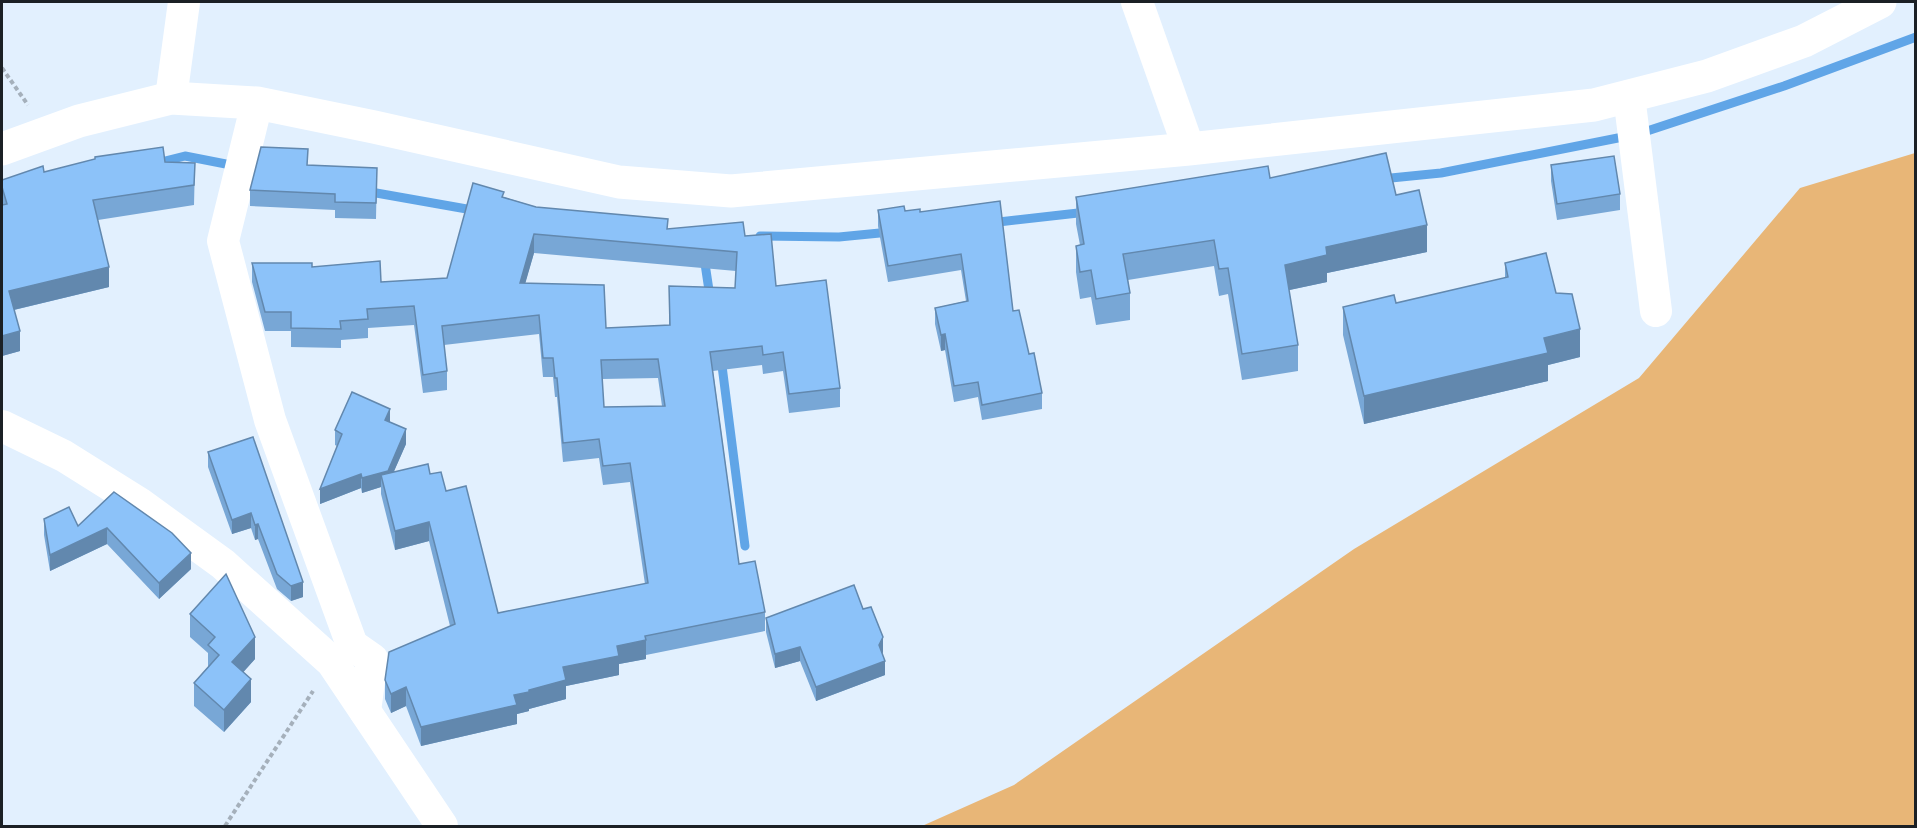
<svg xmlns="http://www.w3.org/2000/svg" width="1917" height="828" viewBox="0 0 1917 828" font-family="'Libre Baskerville',serif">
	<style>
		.green { fill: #e8b677 }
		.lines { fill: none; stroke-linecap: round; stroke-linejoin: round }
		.stream { stroke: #60a5e7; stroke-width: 9 }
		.path { stroke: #a5b0bb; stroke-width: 4; stroke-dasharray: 4.5 3; stroke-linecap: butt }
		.street { stroke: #fff; stroke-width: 32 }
		.secondary { stroke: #fff; stroke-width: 33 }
		.wall { fill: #78a7d6; fill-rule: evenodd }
		.shaded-wall { fill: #6288ae }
		.building { fill: #8cc2f9; stroke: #6288ae; stroke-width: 1.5; fill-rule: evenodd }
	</style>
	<rect width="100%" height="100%" fill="#e2f0fe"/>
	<!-- green -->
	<path class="green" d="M1915,153V826H922L1014,785L1354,549L1639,378L1800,188Z"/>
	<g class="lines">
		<!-- stream -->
		<g class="stream">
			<path d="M153,164L185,156L236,166"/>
			<path d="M1381,179L1441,173L1638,134L1784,86L1916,37"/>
			<path d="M365,191L478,211"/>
			<path d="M990,223L1087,212"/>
			<path d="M760,236L839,237L890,232"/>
			<path d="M704,257L710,297"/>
			<path d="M721,358L745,546"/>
		</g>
		<!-- path -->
		<g class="path">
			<path d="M2,68L28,105"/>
			<path d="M225,826L313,691"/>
		</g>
		<!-- street -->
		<g class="street">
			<path d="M1137,2L1189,149"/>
			<path d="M1629,96L1656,311"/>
			<path d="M171,98L184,2"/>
			<path d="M257,103L223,241L270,420L352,645L372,659L365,711"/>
			<path d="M2,426L64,456L139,503L223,564L332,662L442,826"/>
		</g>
		<!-- secondary -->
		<path class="secondary" d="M2,149L79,121L171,98L257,103L374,127L619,182L731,191L1189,149L1594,105L1707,76L1804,41L1880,2"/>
	</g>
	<!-- wall -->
	<g class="wall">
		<path d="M165,162L195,163L194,205L98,220L109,287L14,310L20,351L2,356V180L44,172Z"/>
		<path d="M308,165L377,168L376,219L335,218V210L250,206V190Z"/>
		<path d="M1551,165L1620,194V210L1557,220L1551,181Z"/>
		<path d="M1270,178L1396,195L1427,252L1327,273V282L1289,290L1298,345V371L1242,380L1228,294L1219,296L1214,266L1128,280L1130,293V320L1096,325L1091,297L1080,299L1076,272V246L1080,245L1076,224V197Z"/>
		<path d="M504,197L536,207L668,229L745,236L840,388V407L789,413L783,371L763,374L762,365L713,371L739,564L765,612V631L646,655V659L619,664V675L566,686V699L529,709V711L517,714V724L421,746L406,706L391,713L385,699V680L450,626L429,541L395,550L381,494V487L362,493L361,488L320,504L337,446L335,445V430L390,422L406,444L394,471L430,474L446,491L498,613L645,584L630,482L603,485L599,458L563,462L557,397H555L553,377H543L539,334L444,345L447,371V390L423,393L414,325L368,328V338L341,340V348L291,347V331H265L252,282V263L312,267L381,282L447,278ZM534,253L736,271L735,288L669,286V325L606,328L525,283ZM658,378L662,406L604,407L602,379Z"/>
		<path d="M1000,201L1013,311L1042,393V409L982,420L978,397L954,402L945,350L941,351L935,324V308L966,301L961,270L888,282L878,226V210L920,212Z"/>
		<path d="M1505,263L1556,293L1580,357L1548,365V381L1364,424L1343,335V307L1396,303L1505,278Z"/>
		<path d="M253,437L303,597L291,601L277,589L258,539L255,540L251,528L232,534L208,467V452Z"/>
		<path d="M114,492L191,569L159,599L107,544L50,571L44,535V519L78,526Z"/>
		<path d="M863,609L883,652L882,654L885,675L816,701L800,661L775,668L766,632V618Z"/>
		<path d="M190,614L255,659L243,672L251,702L224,732L194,706V683L208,667V653L190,637Z"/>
	</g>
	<!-- shaded-wall -->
	<g class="shaded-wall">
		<path d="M1427,225V252L1327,273V282L1285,291V265L1326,247Z"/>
		<path d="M534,234V253L520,302V283Z"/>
		<path d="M109,267V287L9,311V291Z"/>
		<path d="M1580,329V357L1548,365V381L1364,424V396L1544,338Z"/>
		<path d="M20,331V351L2,356V336Z"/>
		<path d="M945,334V350L941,351V335Z"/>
		<path d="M390,409V424L385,420Z"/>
		<path d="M406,429V444L388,485L381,475V487L362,493V478Z"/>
		<path d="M361,474V488L320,504V489Z"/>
		<path d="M251,513V528L232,534V520Z"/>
		<path d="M429,522V541L395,550V531Z"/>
		<path d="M258,524V539L255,540V525Z"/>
		<path d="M107,528V544L50,571V555Z"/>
		<path d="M191,553V569L159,599V583Z"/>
		<path d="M303,582V597L291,601V586Z"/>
		<path d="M255,637V659L232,685V662Z"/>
		<path d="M883,637V652L879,659V645Z"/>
		<path d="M646,640V659L619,664V675L566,686V699L529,709V711L517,714V724L421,746V727L529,690L563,667L617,646Z"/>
		<path d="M800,647V661L775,668V654Z"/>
		<path d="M885,661V675L816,701V687Z"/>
		<path d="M251,679V702L224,732V710Z"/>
		<path d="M406,687V706L391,713V694Z"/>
	</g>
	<!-- building -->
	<g class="building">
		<path d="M163,147L165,162L195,163L194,185L93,200L109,267L9,291L20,331L2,336V205L7,204L2,187V180L43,166L44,172L95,159V157Z"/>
		<path d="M261,147L308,149L307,165L377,168L376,203L335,202V194L250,190Z"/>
		<path d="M1386,153L1396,195L1419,190L1427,225L1326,247L1327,255L1285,265L1298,345L1242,354L1228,268L1219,269L1214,240L1123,254L1130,293L1096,299L1091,270L1080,272L1076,246L1084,244L1076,197L1268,166L1270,178Z"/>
		<path d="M1614,156L1620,194L1557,204L1551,165Z"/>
		<path d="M473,183L504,192L502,197L536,207L668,219L667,229L743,222L745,236L771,234L776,286L826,280L840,388L789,394L783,352L763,355L762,346L710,352L739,564L755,561L765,612L645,636L646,640L617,646L619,656L563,667L566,680L529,690V692L514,695L517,705L421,727L406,687L391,694L385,680L389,652L455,624L429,522L395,531L381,475L428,464L430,474L441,472L446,491L466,486L498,613L648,583L630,463L603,466L599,439L563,443L557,378H555L553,358H543L539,315L442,326L447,371L423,375L414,306L367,309L368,319L340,321L341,329L291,328V312H265L252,263H312V267L380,261L381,282L447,278ZM534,234L737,252L735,288L669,286L670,325L606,328L604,285L520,283ZM658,359L665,406L604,407L601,360Z"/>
		<path d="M1000,201L1013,311L1019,310L1029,354L1034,353L1042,393L982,405L978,382L954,386L945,334L941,335L935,308L968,301L961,254L888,266L878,210L904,206L905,211L920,209V212Z"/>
		<path d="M1546,253L1556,293L1572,294L1580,329L1544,338L1548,353L1364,396L1343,307L1394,295L1396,303L1508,277L1505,263Z"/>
		<path d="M352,392L390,409L385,420L406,429L388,471L362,478L361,474L320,489L342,434L335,430Z"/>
		<path d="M253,437L303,582L291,586L277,574L258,524L255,525L251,513L232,520L208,452Z"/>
		<path d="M114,492L172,533L191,553L159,583L107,528L50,555L44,519L69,507L78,526Z"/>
		<path d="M226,574L255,637L232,662L251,679L224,710L194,683L219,655L208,645L215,637L190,614Z"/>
		<path d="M854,585L863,609L871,607L883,637L879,645L885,661L816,687L800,647L775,654L766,618Z"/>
	</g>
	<!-- border -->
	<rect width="1917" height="828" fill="none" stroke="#1b2025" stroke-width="6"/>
</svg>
